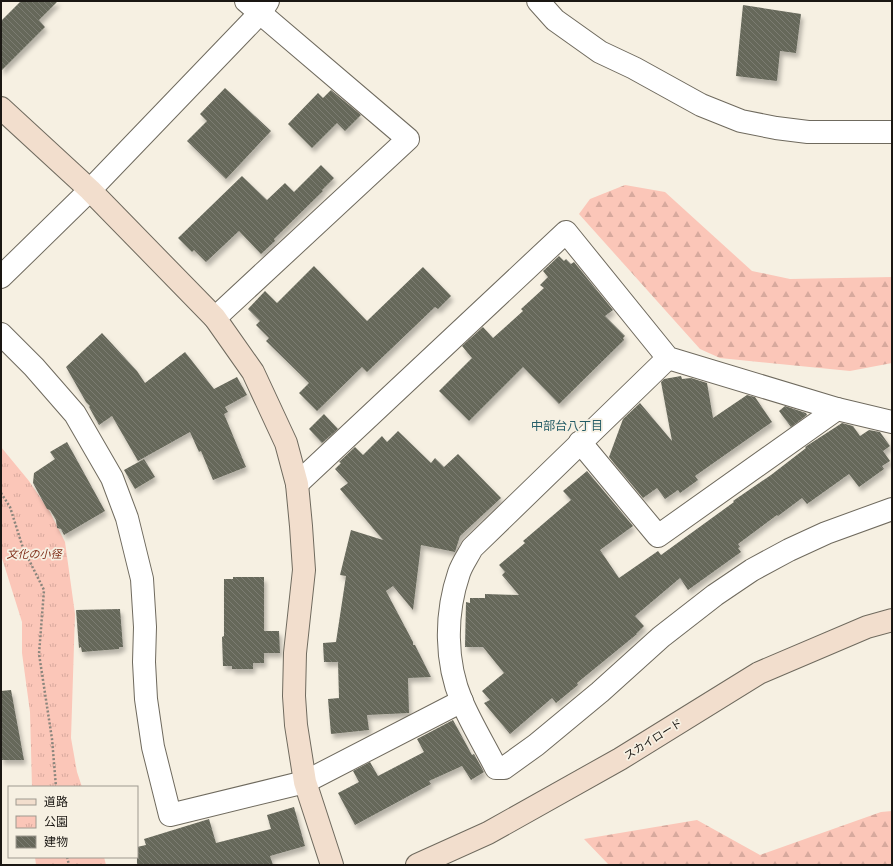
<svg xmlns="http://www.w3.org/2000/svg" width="893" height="866" viewBox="0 0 893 866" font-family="'PT Serif','Noto Sans JP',serif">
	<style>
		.forest { fill: url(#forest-firs) }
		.park { fill: url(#park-tufts) }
		.building { fill: url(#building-back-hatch); filter: url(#shadow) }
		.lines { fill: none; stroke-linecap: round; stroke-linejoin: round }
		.street-casing { stroke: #6f6a5e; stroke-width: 24 }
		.secondary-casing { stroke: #6f6a5e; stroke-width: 24 }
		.path { stroke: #8b867d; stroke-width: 2.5; stroke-dasharray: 2 2; stroke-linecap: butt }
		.street { stroke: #fff; stroke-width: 22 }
		.secondary { stroke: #f2decd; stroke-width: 22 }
		.labels { text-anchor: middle; stroke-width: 3.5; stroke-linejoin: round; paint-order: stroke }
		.park-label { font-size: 11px; font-style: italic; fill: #7f2d18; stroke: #f6f0e2 }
		.street-label { font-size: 11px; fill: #1a1713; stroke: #f6f0e2 }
		.neighbourhood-label { font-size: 12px; fill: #255d67; stroke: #f6f0e2 }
	</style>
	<defs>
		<pattern id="forest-firs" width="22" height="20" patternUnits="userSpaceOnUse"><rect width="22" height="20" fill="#fbc6b8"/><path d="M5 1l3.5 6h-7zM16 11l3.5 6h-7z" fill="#d7a99d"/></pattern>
		<pattern id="park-tufts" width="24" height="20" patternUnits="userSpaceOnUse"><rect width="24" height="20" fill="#fbc6b8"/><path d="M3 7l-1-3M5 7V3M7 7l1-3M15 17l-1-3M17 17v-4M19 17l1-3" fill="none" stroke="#d7a99d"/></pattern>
		<pattern id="building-back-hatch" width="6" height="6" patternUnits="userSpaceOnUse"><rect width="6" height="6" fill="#66675a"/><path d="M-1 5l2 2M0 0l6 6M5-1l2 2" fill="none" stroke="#7b7c72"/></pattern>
		<filter id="shadow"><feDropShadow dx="2.5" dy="4.5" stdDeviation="2" flood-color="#0004"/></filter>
	</defs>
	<rect width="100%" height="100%" fill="#f6f0e2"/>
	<!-- forest -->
	<g class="forest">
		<path d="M625,185L665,192L752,271L790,279L892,277V363L850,371L720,358L700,349L579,214L590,199Z"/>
		<path d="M892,811V865H609L584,839L697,820L760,855L881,812Z"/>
	</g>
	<!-- park -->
	<g class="park">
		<path d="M1,447L29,481L50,512L65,542L75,614L71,738L77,772L82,787H32L30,712L22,653V622L1,555Z"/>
		<path d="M35,857H104L106,865H36Z"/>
	</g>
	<!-- building -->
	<g class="building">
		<path d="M21,1H58L39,20L45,27L1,71V21Z"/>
		<path d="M743,5L801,14L796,53L780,51L777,81L736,76Z"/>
		<path d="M225,88L271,131L226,179L187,141L207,121L200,114Z"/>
		<path d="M331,90L361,115L345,131L337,123L312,148L288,124L318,93L323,98Z"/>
		<path d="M321,165L334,178L322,190L323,191L274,239L275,241L261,254L239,231L206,262L194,250L192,252L178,238L242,176L267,200L285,183L294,192Z"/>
		<path d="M559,256L564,261L566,259L571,264L574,262L613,310L605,316L625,336L623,338L624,340L559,404L523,367L469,421L439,391L472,358L462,346L483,327L493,338L523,311L521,309L544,288L540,285L548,277L543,271Z"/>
		<path d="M314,266L367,321L423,267L451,296L438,309L435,307L367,372L362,367L317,411L299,393L309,383L266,341L269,338L256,325L260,321L248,309L265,291L277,303Z"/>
		<path d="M102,333L137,371L145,383L185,352L214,389L237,377L247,395L225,407L228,412L224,414L246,467L213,480L201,451L199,452L190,432L138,461L112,416L99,425L89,407L90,406L86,402L66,367Z"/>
		<path d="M681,376L682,379L691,378L707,383L713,418L747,395L755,397L772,422L695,476L698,480L680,493L678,490L665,499L657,488L643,498L609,457L623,419L640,403L672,441L661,382L664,379Z"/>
		<path d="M785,406L806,413L807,415L791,427L779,411Z"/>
		<path d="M324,414L338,429L322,443L309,429Z"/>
		<path d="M842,423L853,426L860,436L869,430L880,432L890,446L883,451L890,461L882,466L884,469L859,487L849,474L807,504L802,498L778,516L777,515L738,544L740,547L738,548L741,552L688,590L680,578L635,616L644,626L636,634H637L577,683L578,685L556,703L552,698L510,734L484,703L490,700L482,691L504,673L483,647H465L466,602L470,603V598H485V594L519,595L502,575L505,572L499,565L525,543L523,541L571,500L563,491L587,471L633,526L600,550L619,578L658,551L661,555L734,502L733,501L771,475L806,448L805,447Z"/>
		<path d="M398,431L431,463L435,458L444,467L458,454L501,498L460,536L455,552L421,545L413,610L393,586L386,591L413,642V645H415L431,677L408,678L409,713L367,715L369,730L331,734L328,699L339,698L338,662H324L323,643L336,642L346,576L340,575L351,530L383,540L340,489L348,483L335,469L341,463L339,462L355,447L363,455L382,436L387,442Z"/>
		<path d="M67,442L105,511L64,535L61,529L57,528L56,520L50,510L47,509L33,483L34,473L55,459L50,452Z"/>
		<path d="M144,459L155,477L135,489L124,470Z"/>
		<path d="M233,577H264V631H279L280,653H264V663H253V669H232V666H223L222,637L224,636V579H233Z"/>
		<path d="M120,609L123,647H119V649L82,652L81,647L79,648L76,610Z"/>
		<path d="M11,690L24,760H1V691Z"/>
		<path d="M453,720L472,755L474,754L484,772L471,780L462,766L429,781L431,784L355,825L338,793L359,782L353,771L370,762L378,776L424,752L417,739Z"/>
		<path d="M294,807L305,846L270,856L273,865H137V847L146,845L144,839L209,819L216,843L271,829L267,815Z"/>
	</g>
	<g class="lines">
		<!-- street casing -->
		<g class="street-casing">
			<g id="street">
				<path d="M538,1L555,20L600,52L634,68L701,105L741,121L776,128L808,132H892"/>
				<path d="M1,277L90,190L261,12L268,1"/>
				<path d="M215,318L408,139L246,1"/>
				<path d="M1,334L34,367L75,414L112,478L127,518L142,579L145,627L144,662L146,699L153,747L170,815L305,782L462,701"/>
				<path d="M668,358L472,548C468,556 462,564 459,573C445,614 445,662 462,702C472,725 485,746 496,768H504L536,745L600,692L661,637L715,595L752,570L789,550L826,533L892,509"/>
				<path d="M580,442L658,536L837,409"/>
				<path d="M297,484L566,232L668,358L837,409L892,422"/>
			</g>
		</g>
		<!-- secondary casing -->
		<g class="secondary-casing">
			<g id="secondary">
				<path d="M1,108L90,190L215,318L253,372L286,443L297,484L301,526L304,570L295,653L294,696L296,725L305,782L332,865"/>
				<path d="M417,865L488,833L620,759L759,673L867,627L892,620"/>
			</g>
		</g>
		<!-- path -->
		<g class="path">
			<path d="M1,493L10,507L23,548L44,590L39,654L52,739L56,787"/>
			<path d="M67,857L69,865"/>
		</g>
		<!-- street -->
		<use href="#street" class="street"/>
		<!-- secondary -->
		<use href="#secondary" class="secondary"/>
	</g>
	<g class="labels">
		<!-- park labels -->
		<g class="park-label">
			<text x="34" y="558">文化の小径</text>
		</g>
		<!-- street labels -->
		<g class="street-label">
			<text transform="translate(653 739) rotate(-32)" y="4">スカイロード</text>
		</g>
		<!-- neighbourhood labels -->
		<g class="neighbourhood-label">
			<text x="567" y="430">中部台八丁目</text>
		</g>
	</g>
	<!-- border -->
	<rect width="893" height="866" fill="none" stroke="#1a1713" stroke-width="4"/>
	<!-- legend -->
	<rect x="8" y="786" width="130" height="72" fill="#f6f0e2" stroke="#9e998f"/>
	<rect x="16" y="799" width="20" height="6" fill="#f2decd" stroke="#9e998f"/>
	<text x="44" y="806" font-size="12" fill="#1a1713">道路</text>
	<rect x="16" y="816" width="20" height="12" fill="url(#park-tufts)" stroke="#9e998f"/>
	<text x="44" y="826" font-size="12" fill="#1a1713">公園</text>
	<rect x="16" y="836" width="20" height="12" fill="url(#building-back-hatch)" stroke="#9e998f"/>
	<text x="44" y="846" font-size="12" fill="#1a1713">建物</text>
</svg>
